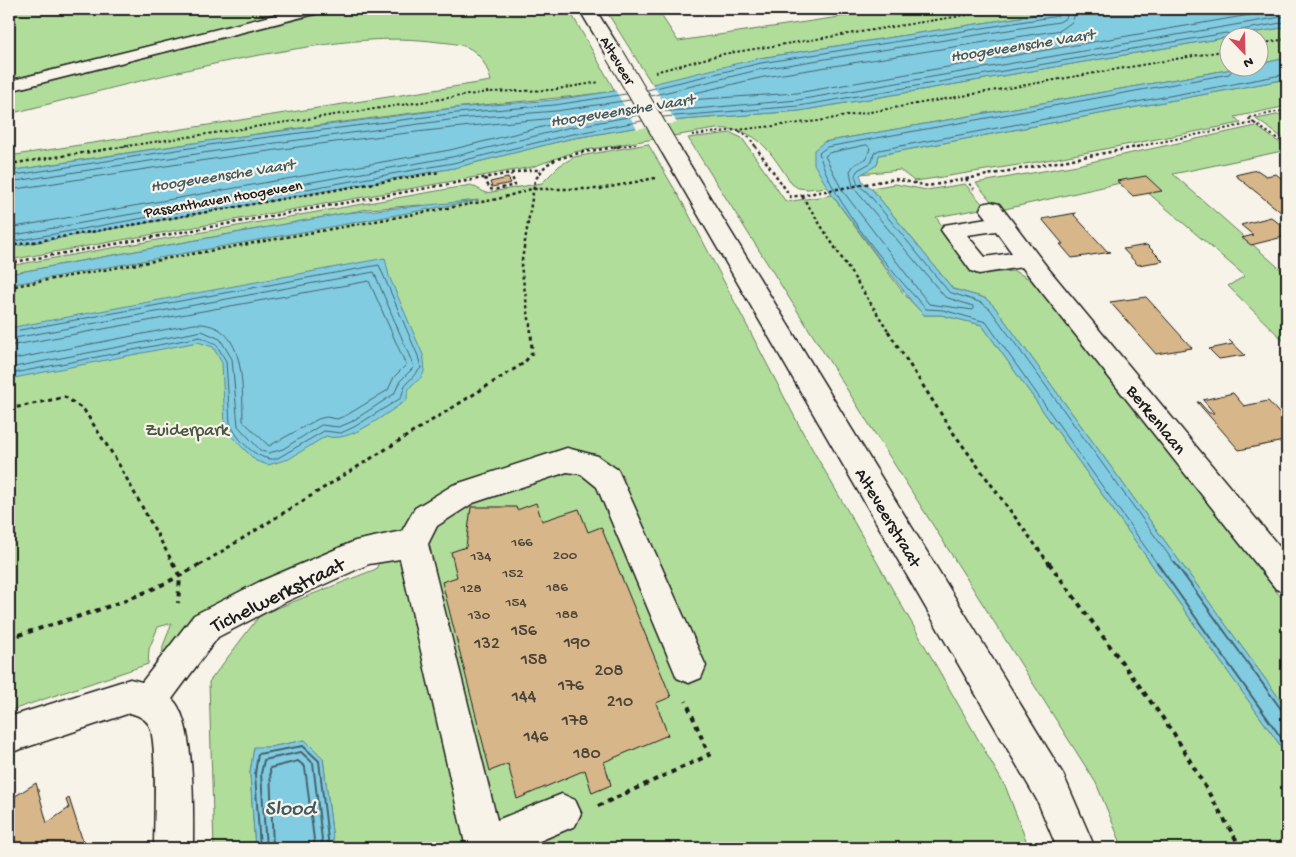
<svg xmlns="http://www.w3.org/2000/svg" width="1296" height="857" viewBox="0 0 1296 857" font-family="'Gochi Hand',sans-serif">
	<style>
		.green { fill: #b1dd9b; stroke: #667c5c }
		.water { fill: #82cce2; stroke: #598693 }
		.pier { fill: #f7f3e8 }
		.lines { fill: none; stroke-linecap: round; stroke-linejoin: round }
		.shore-far1 { stroke: #45626b; stroke-width: 1 }
		.shore { stroke: #45626b; stroke-width: 2 }
		.building { fill: #d7b78a; stroke: #1c1c1c }
		.minor-casing { stroke: #1c1c1c; stroke-width: 3 }
		.tertiary-casing { stroke: #1c1c1c; stroke-width: 3 }
		.path-far3 { stroke: #1c1c1c; stroke-width: 2; stroke-dasharray: 2.5 2.5; stroke-linecap: butt }
		.path-far2 { stroke: #1c1c1c; stroke-width: 2.5; stroke-dasharray: 3 3; stroke-linecap: butt }
		.path-far1 { stroke: #1c1c1c; stroke-width: 3; stroke-dasharray: 4 4; stroke-linecap: butt }
		.path { stroke: #1c1c1c; stroke-width: 4; stroke-dasharray: 5 5; stroke-linecap: butt }
		.minor { fill: #f7f3e8; fill-rule: evenodd }
		.tertiary { fill: #f7f3e8; fill-rule: evenodd }
		.tertiary-bridge-casing { stroke: #1c1c1c; stroke-width: 20; stroke-linecap: butt }
		.tertiary-bridge { stroke: #f7f3e8; stroke-width: 18 }
		.labels { text-anchor: middle; stroke-width: 4.5; stroke-linejoin: round; paint-order: stroke }
		.far-street-label { font-size: 15px; fill: #1c1c1c; stroke: #f7f3e8 }
		.number-label { font-size: 15px; fill: #4b4338 }
		.far-water-label { font-size: 16px; font-style: italic; fill: #405a61; stroke: #f7f3e8 }
		.street-label { font-size: 18px; fill: #1c1c1c; stroke: #f7f3e8 }
		.park-label { font-size: 18px; fill: #495642; stroke: #f7f3e8 }
		.near-number-label { font-size: 18px; fill: #4b4338 }
		.near-street-label { font-size: 21px; fill: #1c1c1c; stroke: #f7f3e8 }
		.near-water-label { font-size: 22px; font-style: italic; fill: #405a61; stroke: #f7f3e8 }
	</style>
	<rect width="100%" height="100%" fill="#f7f3e8"/>
	<filter id="ink" filterUnits="userSpaceOnUse"><feTurbulence type="fractalNoise" baseFrequency=".02" numOctaves="2"/><feDisplacementMap in="SourceGraphic" scale="10" xChannelSelector="R" yChannelSelector="G"/><feConvolveMatrix kernelMatrix="1 2 1 2 8 2 1 2 1" color-interpolation-filters="sRGB"/></filter>
	<g filter="url(#ink)">
		<!-- green -->
		<g class="green">
			<path d="M9,9H296L9,80Z"/>
			<path d="M340,9H566L570,11L615,91C561,99 507,102 453,108C305,126 157,148 9,171V156L491,81C488,70 484,60 475,52C466,44 450,43 439,42C389,35 338,42 289,50C194,65 102,91 9,114V92Z"/>
			<path d="M605,9H657L678,41L893,9H1072L760,58L710,79L652,84Z"/>
			<path d="M1287,27V58L1259,64L1258,38H1228V68H1238L824,142L825,182L828,187L808,189L798,188L792,184C770,153 759,126 716,129L574,152L532,167L9,260V247L454,168L569,139L633,128L681,120L799,111Z"/>
			<path d="M1287,79V106L1235,117L1241,123L1031,163L923,180L914,181L900,170L860,174L877,165L879,155Z"/>
			<path d="M1287,113V141L1256,119Z"/>
			<path d="M1256,126L1287,148V150L1173,174L1287,275V344L1228,286L1245,276L1139,185L1129,181L1005,209L996,207L976,183L1077,165Z"/>
			<path d="M731,133L742,138L786,202L832,195L904,294L924,315H941L982,325L1287,755V848H1123L1096,783L688,138Z"/>
			<path d="M648,144L685,207L802,431L1006,788L1029,848H334L323,758L305,740L270,747L254,748L250,773L255,848H214L209,682L260,615L376,569L384,551L162,660L163,646L172,623L158,627L149,649L148,664L9,711V281L422,205L368,209L9,274V266L471,185L486,193L542,183L559,166L574,157Z"/>
			<path d="M895,184L927,190L965,184L986,208L936,217L975,274L1014,271L1034,281L1287,605V709L994,306L985,298L953,289L871,188Z"/>
		</g>
		<!-- water -->
		<g class="water">
			<path d="M1072,9H1287V27L799,111L681,120L633,128L569,139L454,168L9,247V171L221,139L456,108L554,100L615,91L652,84L760,58Z"/>
			<path d="M1287,58V79L879,155L877,165L860,175L863,182L871,188L953,289L985,298L994,306L1287,709V755L982,325L941,315H924L912,302L832,195L814,164V150L824,142L1238,68H1258L1259,64Z"/>
			<path d="M479,200L9,285V274L346,213Z"/>
			<path d="M385,258L389,276L423,355C431,388 406,375 407,400C388,412 348,445 326,436L289,459L268,465L256,461L228,433L225,425L222,363L213,347L198,342L9,379V328Z"/>
			<path d="M305,740L323,758L334,848H255L250,773L254,747H270Z"/>
		</g>
		<!-- pier -->
		<path class="pier" d="M651,82L677,123L637,129L614,88Z"/>
		<g class="lines">
			<!-- shore-far1 -->
			<g class="shore-far1">
				<path d="M1077,9L1072,22L1061,30L764,77L686,95L685,98L687,100L797,93L1284,9"/>
				<path d="M647,90L761,63L1058,16L1063,9"/>
				<path d="M651,96L762,69L1059,22L1066,18L1069,9"/>
				<path d="M660,112L798,100L1287,16"/>
				<path d="M663,117L799,106L1226,33L1234,36L1241,30L1287,22"/>
				<path d="M867,145L870,148L867,158L854,165L850,171L853,187L945,297L973,306V310L929,304L842,190L825,156L829,153Z"/>
				<path d="M9,176L222,143L456,113L555,105L626,94"/>
				<path d="M9,182L223,150L457,119L556,111L630,100"/>
				<path d="M9,190C191,162 373,133 557,118L560,120L558,123L450,150L9,228"/>
				<path d="M9,236L452,157L567,128L639,115"/>
				<path d="M9,242L453,163L568,135L642,121"/>
				<path d="M9,332L379,265L418,356L421,368L405,385L401,398L354,427L341,433L324,431L276,459C257,461 237,440 230,423L226,361L216,344L200,337L9,374"/>
				<path d="M9,339L374,272L414,367L400,381L394,394L351,422L339,427L321,425L283,449L269,453L261,451L238,426L232,359L220,339L202,331L9,368"/>
				<path d="M9,346L369,281L406,365L394,377L388,390L347,415L337,419L326,417L318,419L269,446L243,421C242,386 247,321 194,324L9,360"/>
				<path d="M1158,565L986,322L943,310L926,309C891,271 832,203 819,153L827,147L1229,74L1234,68"/>
				<path d="M1176,565L990,309L982,303L949,292L867,192L858,185L855,175L858,170L872,162L874,153L879,150L1287,74"/>
			</g>
			<!-- shore -->
			<g class="shore">
				<path d="M1157,563L1287,746"/>
				<path d="M1175,563L1281,709L1287,712"/>
				<path d="M260,848L255,774L258,754L303,746L319,761L329,848"/>
				<path d="M266,848L261,774L264,760L301,752L313,763L323,848"/>
				<path d="M273,848L270,768L298,761L305,767L315,848"/>
			</g>
		</g>
		<!-- building -->
		<g class="building">
			<path d="M1257,170L1266,176L1276,174L1287,183V217L1235,175Z"/>
			<path d="M1146,176L1162,191L1133,196L1117,181Z"/>
			<path d="M508,178L511,183L492,187L490,182Z"/>
			<path d="M1076,213L1074,215L1107,251L1111,252L1072,258L1060,244H1063L1042,219Z"/>
			<path d="M1271,217L1287,230V236L1251,245L1242,238L1253,235L1241,225Z"/>
			<path d="M1147,245L1163,261L1138,265L1123,249Z"/>
			<path d="M1146,297L1156,308L1192,348L1156,354L1110,302Z"/>
			<path d="M1229,340L1245,355L1219,359L1209,349L1233,344Z"/>
			<path d="M1233,393L1244,406L1268,401L1287,422V444L1284,441L1239,450L1197,402H1199L1209,413H1214L1203,400Z"/>
			<path d="M536,503L542,521L579,509L588,532L601,527L671,697L656,703L668,735L604,762L611,785L592,793L585,770L517,799L508,764L490,771L442,582L457,577L451,552L466,547L471,507H516L517,510Z"/>
			<path d="M36,783L47,823L69,808L66,800L69,798L85,848H9V800Z"/>
		</g>
		<g class="lines">
			<!-- minor casing -->
			<g class="minor-casing">
				<g id="minor">
					<path d="M298,9H324L322,12L9,91V81Z"/>
					<path d="M991,202L999,204L1047,267L1287,556V593L1276,589L1022,267L979,274L971,271L941,230L944,225L987,218L980,209L983,204ZM996,231L1012,253L985,257L967,235Z"/>
					<path d="M567,448L598,456L618,470L706,666L701,678L689,683L677,678L597,487L581,474L567,472L473,503L437,526L428,544L497,820L562,794L575,800L581,813L575,826L523,848H466L400,559L369,564L281,604L218,637L172,699C196,720 193,815 193,848H154C154,827 158,739 149,725C145,718 137,715 130,713L9,753V717L130,679L142,682L194,615L259,582L355,541L402,531L415,508L453,485Z"/>
				</g>
			</g>
			<!-- tertiary casing -->
			<g class="tertiary-casing">
				<g id="tertiary">
					<path d="M579,9H595L624,55L621,59H609Z"/>
					<path d="M669,141L676,143L679,147L1063,774L1095,848H1057L1037,800L659,147L662,143Z"/>
				</g>
			</g>
			<!-- path-far3 -->
			<g class="path-far3">
				<path d="M1258,44L1287,39"/>
				<path d="M655,72L723,54L1004,9"/>
				<path d="M1254,123L1287,145"/>
				<path d="M739,131L749,137L756,147"/>
				<path d="M692,135L818,121L1228,50"/>
				<path d="M120,147L488,92L551,90L600,82"/>
				<path d="M614,147L636,144"/>
				<path d="M1136,147L1254,123L1248,118L1287,110"/>
			</g>
			<!-- path-far2 -->
			<g class="path-far2">
				<path d="M755,146L791,197L895,179L928,186L966,179L974,189"/>
				<path d="M9,164L129,146"/>
				<path d="M485,178L489,188L493,190L515,185L511,174"/>
				<path d="M966,179L1142,146"/>
				<path d="M802,196L889,332"/>
				<path d="M9,246L440,172"/>
				<path d="M9,263L528,170H541"/>
				<path d="M9,287L498,199L531,189H600L655,178"/>
				<path d="M531,332L521,266L535,180L546,165L557,159L583,152L623,146"/>
			</g>
			<!-- path-far1 -->
			<g class="path-far1">
				<path d="M888,331L952,431L1050,565"/>
				<path d="M9,409L65,397L84,410L117,461L174,565"/>
				<path d="M200,565L524,363L532,353L531,331"/>
			</g>
			<!-- path -->
			<g class="path">
				<path d="M173,563L180,577L178,603"/>
				<path d="M1049,563L1173,732L1241,848"/>
				<path d="M9,638C75,617 143,600 202,563"/>
				<path d="M598,806L709,755L686,701"/>
			</g>
			<!-- minor -->
			<use href="#minor" class="minor"/>
			<!-- tertiary -->
			<use href="#tertiary" class="tertiary"/>
			<!-- tertiary-bridge casing -->
			<g class="tertiary-bridge-casing">
				<path id="tertiary-bridge" d="M615,55L669,147"/>
			</g>
			<!-- tertiary-bridge -->
			<use href="#tertiary-bridge" class="tertiary-bridge"/>
		</g>
	</g>
	<g class="labels">
		<!-- far-street labels -->
		<g class="far-street-label">
			<text transform="translate(618 60) rotate(59)" y="5">Alteveer</text>
			<text transform="translate(223 198) rotate(-10)" y="5">Passanthaven Hoogeveen</text>
		</g>
		<!-- number labels -->
		<g class="number-label">
			<text x="522" y="546">166</text>
			<text x="565" y="559">200</text>
			<text x="481" y="560">134</text>
			<text x="513" y="577">152</text>
			<text x="557" y="591">186</text>
			<text x="471" y="592">128</text>
			<text x="516" y="606">154</text>
			<text x="567" y="618">188</text>
			<text x="479" y="619">130</text>
		</g>
		<!-- far-water labels -->
		<g class="far-water-label">
			<text transform="translate(1022 44) rotate(-9)" y="6">Hoogeveensche Vaart</text>
			<text transform="translate(622 109) rotate(-9)" y="6">Hoogeveensche Vaart</text>
			<text transform="translate(222 174) rotate(-9)" y="6">Hoogeveensche Vaart</text>
		</g>
		<!-- street labels -->
		<g class="street-label">
			<text transform="translate(1157 419) rotate(51)" y="6">Berkenlaan</text>
			<text transform="translate(889 517) rotate(59)" y="6">Alteveerstraat</text>
		</g>
		<!-- park labels -->
		<g class="park-label">
			<text x="187" y="435">Zuiderpark</text>
		</g>
		<!-- near-number labels -->
		<g class="near-number-label">
			<text x="524" y="635">156</text>
			<text x="577" y="647">190</text>
			<text x="487" y="648">132</text>
			<text x="534" y="664">158</text>
			<text x="609" y="675">208</text>
			<text x="571" y="690">176</text>
			<text x="524" y="701">144</text>
			<text x="620" y="706">210</text>
			<text x="575" y="725">178</text>
			<text x="536" y="741">146</text>
			<text x="587" y="758">180</text>
		</g>
		<!-- near-street labels -->
		<g class="near-street-label">
			<text transform="translate(277 594) rotate(-26)" y="7">Tichelwerkstraat</text>
		</g>
		<!-- near-water labels -->
		<g class="near-water-label">
			<text x="290" y="814">Slood</text>
		</g>
	</g>
	<!-- margin -->
	<rect width="1296" height="857" fill="none" stroke="#f7f3e8" stroke-width="30"/>
	<rect x="15" y="15" width="1266" height="827" fill="none" stroke="#1c1c1c" stroke-width="2" filter="url(#ink)"/>
	<!-- north arrow -->
	<g transform="translate(1244 52) rotate(157)"><circle r="24" fill="#f7f3e8" stroke="#9f9d96"/>
	<path d="M0-4L9 19L0 12L-9 19Z" fill="#d1495b"/>
	<text y="-8" font-size="14" font-weight="bold" text-anchor="middle" fill="#1c1c1c">N</text>
	</g>
</svg>
